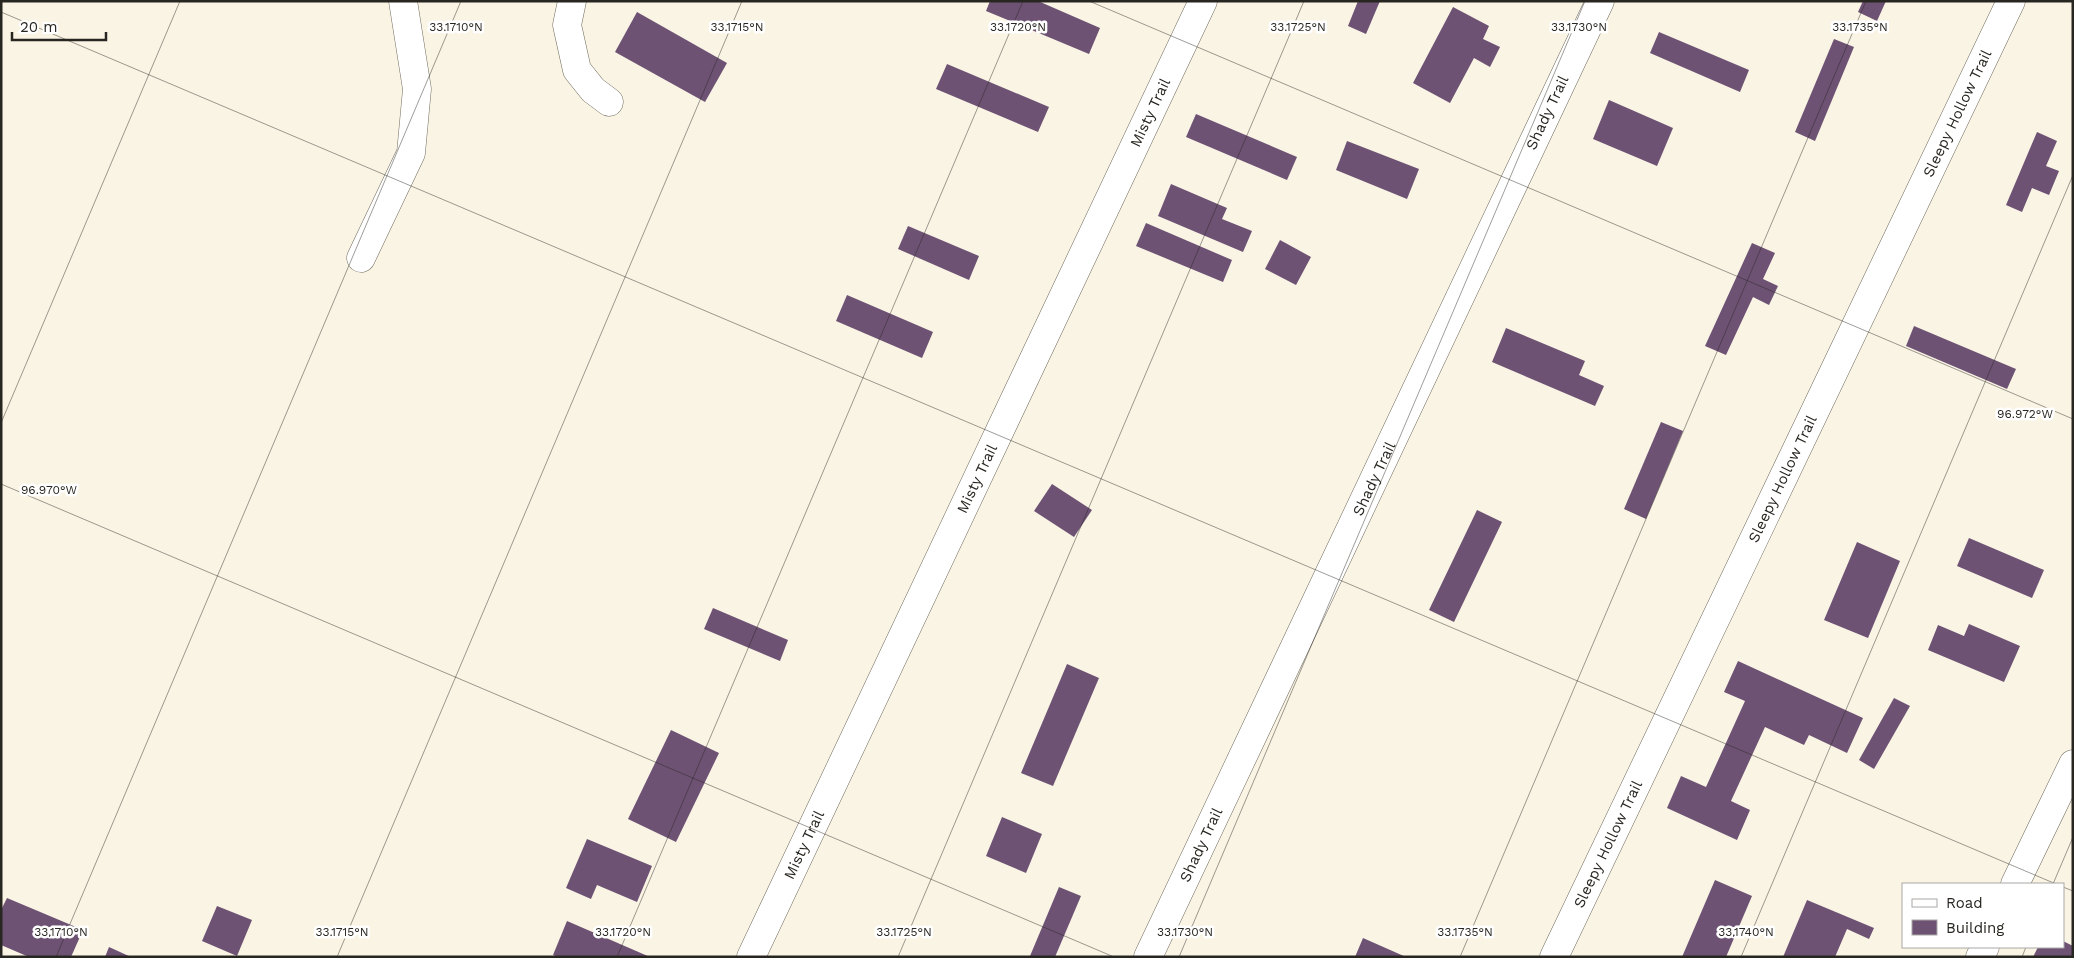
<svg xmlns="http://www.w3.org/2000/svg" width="2074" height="958" viewBox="0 0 2074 958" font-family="'Work Sans',sans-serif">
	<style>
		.building { fill: #6d5274 }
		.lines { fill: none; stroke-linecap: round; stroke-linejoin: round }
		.minor-casing { stroke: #706b5e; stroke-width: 29 }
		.minor { stroke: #fff; stroke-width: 28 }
		.ticks { fill: none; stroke: #282620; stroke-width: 1; stroke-opacity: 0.45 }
		.labels { text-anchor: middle; stroke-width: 5; stroke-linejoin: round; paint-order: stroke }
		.street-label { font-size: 15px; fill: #282620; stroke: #fff }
		.ticks-label { font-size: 12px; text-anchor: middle; fill: #282620; stroke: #fff; stroke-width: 5; stroke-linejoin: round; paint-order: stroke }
	</style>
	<rect width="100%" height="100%" fill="#faf4e5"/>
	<!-- building -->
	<g class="building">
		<path d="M990,1H1038L1100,28L1089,54L986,11Z"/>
		<path d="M1358,1H1380L1366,34L1348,26Z"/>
		<path d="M1863,1H1886L1877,21L1858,12Z"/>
		<path d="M1453,7L1489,26L1483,39L1500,47L1490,67L1474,58L1450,103L1413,83Z"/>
		<path d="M637,12L727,63L705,102L615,52Z"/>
		<path d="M1659,32L1749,70L1740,92L1650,53Z"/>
		<path d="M1834,39L1854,47L1815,141L1795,132Z"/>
		<path d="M947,64L1049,107L1038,132L936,89Z"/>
		<path d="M1609,100L1673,128L1657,166L1593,139Z"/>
		<path d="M1196,114L1297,157L1287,180L1186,137Z"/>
		<path d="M2037,132L2057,141L2046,166L2059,171L2049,195L2032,188L2022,212L2006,205Z"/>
		<path d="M1347,141L1419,169L1407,199L1336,170Z"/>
		<path d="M1171,184L1227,208L1222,219L1252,231L1243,252L1158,216Z"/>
		<path d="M1146,223L1232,260L1223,282L1136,246Z"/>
		<path d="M908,226L979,256L969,280L898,249Z"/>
		<path d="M1280,240L1311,257L1296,285L1265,269Z"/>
		<path d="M1752,243L1775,253L1763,279L1778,286L1769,305L1753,297L1726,355L1705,346Z"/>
		<path d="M847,295L933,332L922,358L836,321Z"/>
		<path d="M1914,326L2016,369L2007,389L1906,346Z"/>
		<path d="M1506,328L1585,361L1579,375L1604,386L1595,406L1492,362Z"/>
		<path d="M1661,422L1683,431L1646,519L1624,509Z"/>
		<path d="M1052,484L1092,510L1074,537L1034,511Z"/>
		<path d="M1477,510L1502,522L1454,622L1429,610Z"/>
		<path d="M1969,538L2044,570L2032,598L1957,566Z"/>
		<path d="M1857,542L1900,561L1868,638L1824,620Z"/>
		<path d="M713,608L788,640L780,661L704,629Z"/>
		<path d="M1969,624L2020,646L2004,682L1928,650L1938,625L1964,636Z"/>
		<path d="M1738,661L1863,718L1847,753L1809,735L1804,745L1765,727L1731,801L1750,810L1737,840L1667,808L1681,776L1706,787L1745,701L1724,692Z"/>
		<path d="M1067,664L1099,678L1053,786L1021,773Z"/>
		<path d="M1894,698L1910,706L1874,769L1859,760Z"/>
		<path d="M671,730L719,753L676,842L628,819Z"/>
		<path d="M1002,817L1042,834L1026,873L986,856Z"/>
		<path d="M587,839L652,866L637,902L597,885L591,899L566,888Z"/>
		<path d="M1715,880L1752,896L1726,957H1682Z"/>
		<path d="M1059,887L1081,896L1055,957H1033L1030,956Z"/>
		<path d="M7,898L83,930L71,957H29L1,945V910Z"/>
		<path d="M1807,900L1874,928L1869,939L1847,929L1835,957H1783Z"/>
		<path d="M217,906L252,920L237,956L202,941Z"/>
		<path d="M567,921L650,957H558L553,955Z"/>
		<path d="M1363,938L1406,957H1355Z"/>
		<path d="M2063,941L2073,946V957H2033L2038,947H2063Z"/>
		<path d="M109,947L131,957H105Z"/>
	</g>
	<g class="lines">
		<!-- minor casing -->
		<g class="minor-casing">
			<g id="minor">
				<path d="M572,1L567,25L577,70L593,90L609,102"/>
				<path d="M361,258L411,153L417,89L403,1"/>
				<path d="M2015,884L2073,764"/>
				<path id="s1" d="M751,957L1203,1"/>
				<path id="s2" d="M1148,957L1600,1"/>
				<path id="s3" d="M1554,957L2011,1"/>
				<path d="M1980,957L1985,947"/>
			</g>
		</g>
		<!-- minor -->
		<use href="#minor" class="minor"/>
	</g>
	<!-- ticks -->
	<path class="ticks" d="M1089,1L2073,419M1,12L2056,884M1,423L180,1M1,484L1114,957M2053,884L2073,837M2063,887L2073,891M56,957L461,1M337,957L742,1M617,957L1023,1M898,957L1304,1M1179,957L1585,1M1460,957L1866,1M1741,957L2073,175M2022,957L2026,947"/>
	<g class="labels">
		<!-- street labels -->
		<g class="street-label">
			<text dy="5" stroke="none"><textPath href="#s1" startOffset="934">Misty Trail</textPath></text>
			<text dy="5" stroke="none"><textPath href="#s2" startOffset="934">Shady Trail</textPath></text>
			<text dy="5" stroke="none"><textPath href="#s3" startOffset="935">Sleepy Hollow Trail</textPath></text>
			<text dy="5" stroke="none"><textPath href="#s1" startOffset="529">Misty Trail</textPath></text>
			<text dy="5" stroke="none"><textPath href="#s3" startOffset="530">Sleepy Hollow Trail</textPath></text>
			<text dy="5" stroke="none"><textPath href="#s2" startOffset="529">Shady Trail</textPath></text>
			<text dy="5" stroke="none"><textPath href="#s3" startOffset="125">Sleepy Hollow Trail</textPath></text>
			<text dy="5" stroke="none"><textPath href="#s1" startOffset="124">Misty Trail</textPath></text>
			<text dy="5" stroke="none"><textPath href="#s2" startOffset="124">Shady Trail</textPath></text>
		</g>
	</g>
	<g class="ticks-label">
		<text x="456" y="31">33.1710°N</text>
		<text x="737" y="31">33.1715°N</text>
		<text x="1018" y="31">33.1720°N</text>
		<text x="1298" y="31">33.1725°N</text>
		<text x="1579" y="31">33.1730°N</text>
		<text x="1860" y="31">33.1735°N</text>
		<text x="2025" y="418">96.972°W</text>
		<text x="49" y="494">96.970°W</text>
		<text x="61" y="936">33.1710°N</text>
		<text x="342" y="936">33.1715°N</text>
		<text x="623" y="936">33.1720°N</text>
		<text x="904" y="936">33.1725°N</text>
		<text x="1185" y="936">33.1730°N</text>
		<text x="1465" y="936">33.1735°N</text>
		<text x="1746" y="936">33.1740°N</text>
	</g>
	<!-- border -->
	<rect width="2074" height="958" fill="none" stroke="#282620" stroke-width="5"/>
	<!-- legend -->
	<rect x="1902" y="883" width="162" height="65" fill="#ffffff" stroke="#a9a8a6"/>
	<rect x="1912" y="899" width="25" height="8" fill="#ffffff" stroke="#a9a8a6"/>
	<text x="1946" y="908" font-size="15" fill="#282620">Road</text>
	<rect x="1912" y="920" width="25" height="15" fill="#6d5274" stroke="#a9a8a6"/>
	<text x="1946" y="933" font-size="15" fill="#282620">Building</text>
	<!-- scale -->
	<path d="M12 32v8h94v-8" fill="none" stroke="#282620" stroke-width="2.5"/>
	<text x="20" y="32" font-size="15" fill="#282620" stroke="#ffffff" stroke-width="4" paint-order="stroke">20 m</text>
</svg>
